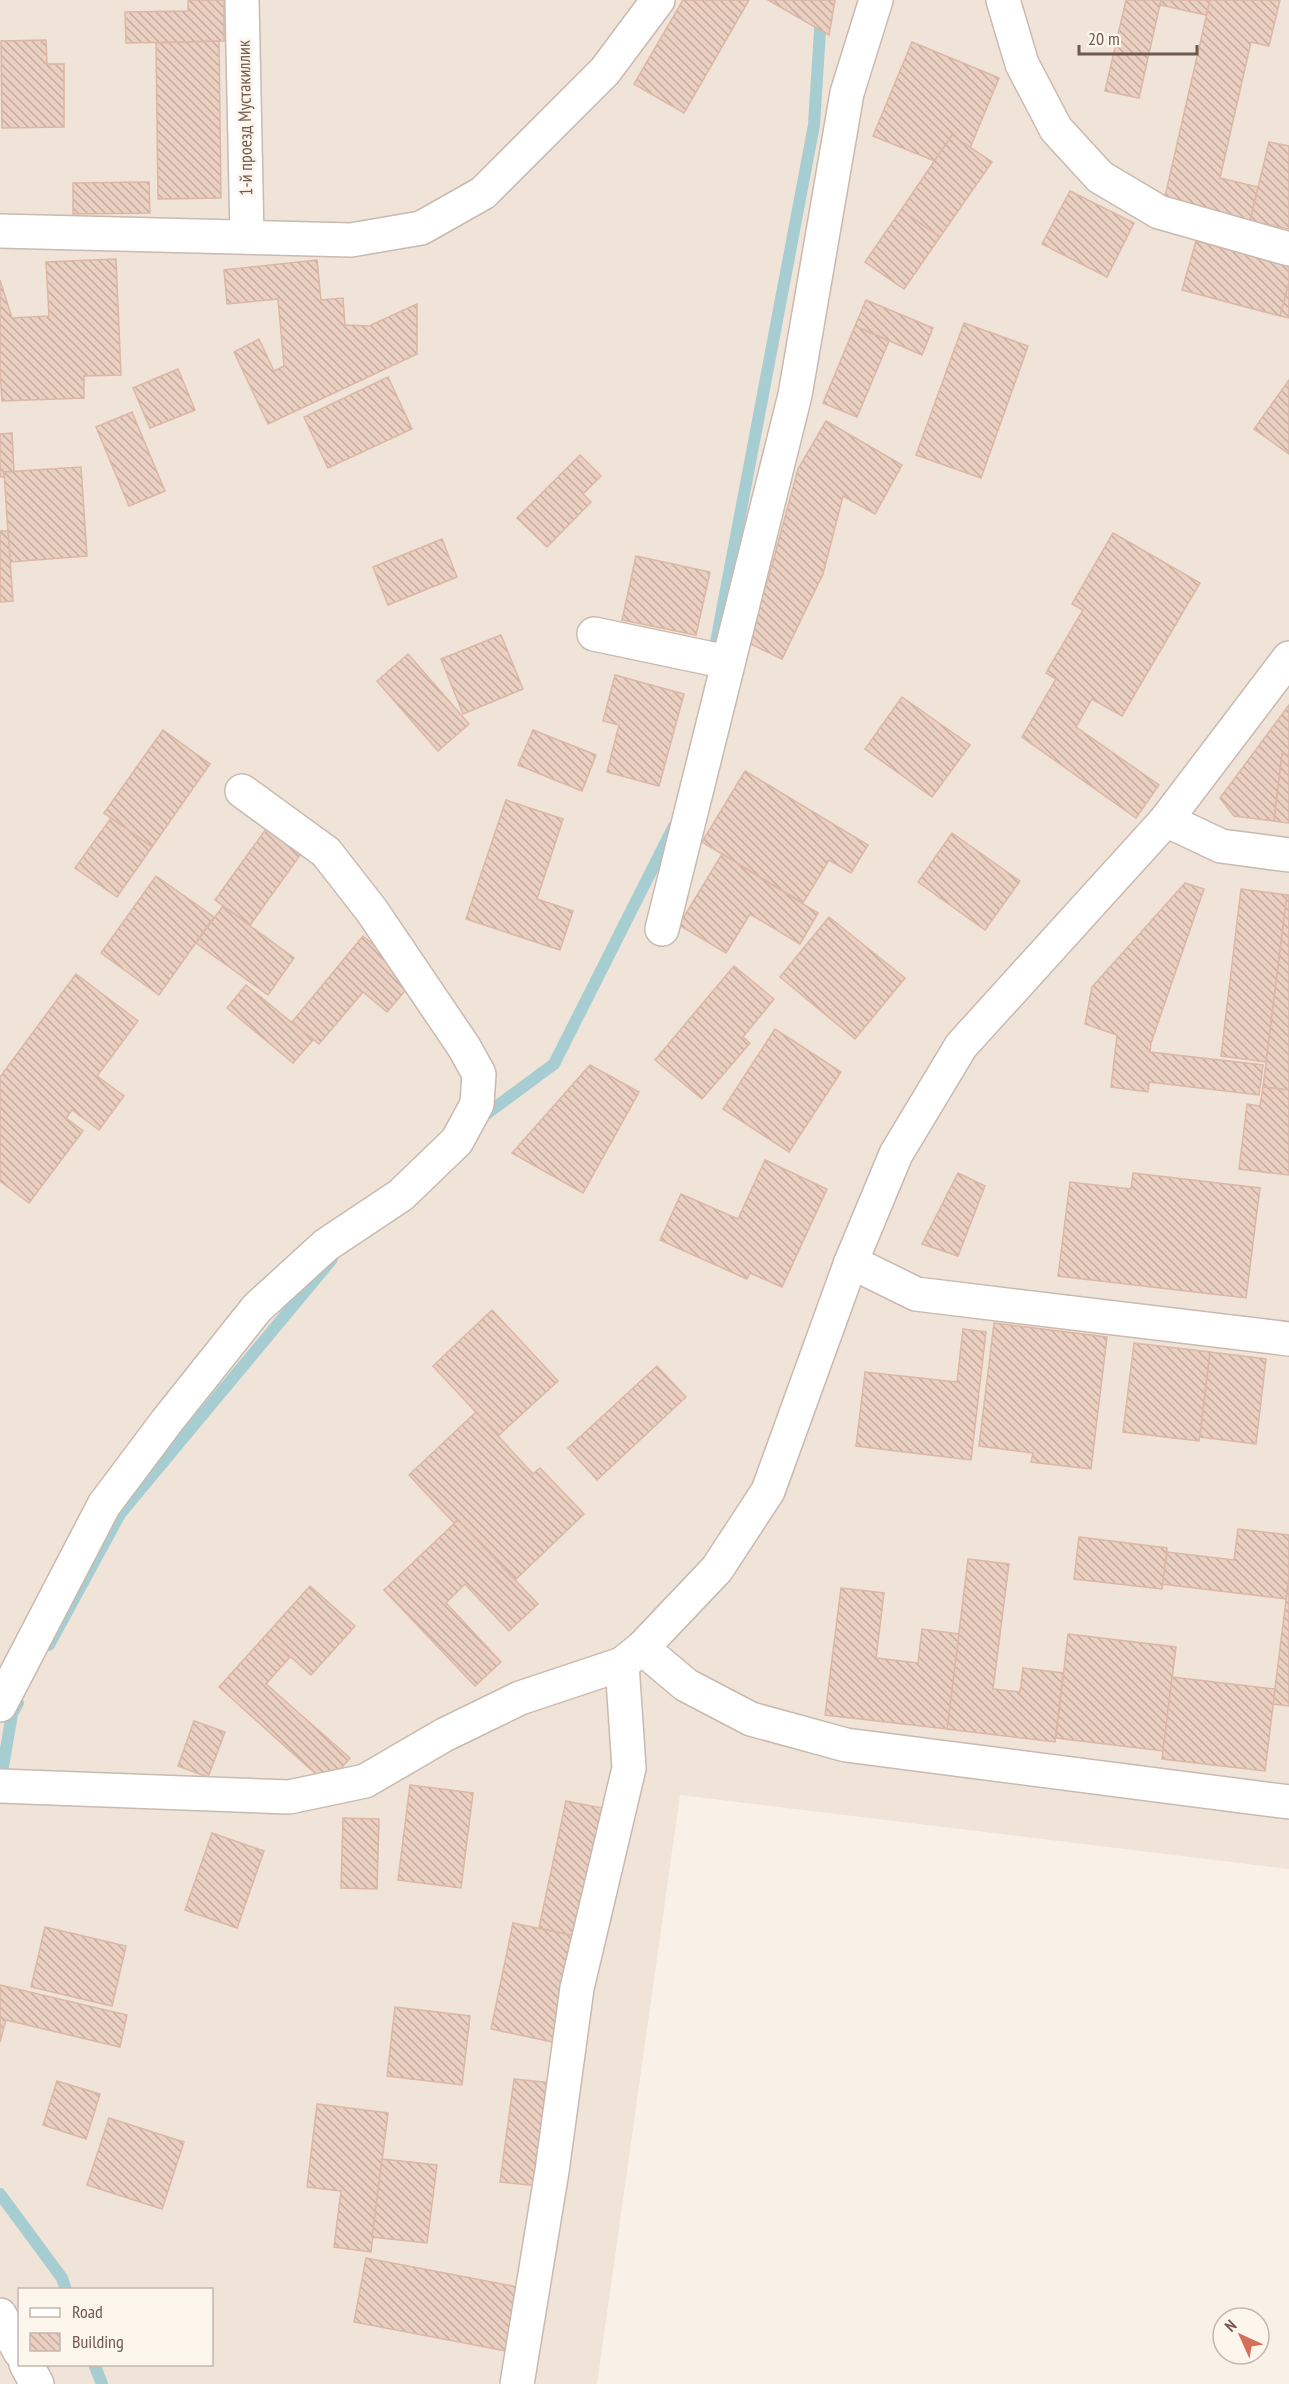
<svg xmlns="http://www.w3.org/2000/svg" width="1289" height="2384" viewBox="0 0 1289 2384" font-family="'PT Sans Narrow',sans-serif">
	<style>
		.residential { fill: #f0e3d7; fill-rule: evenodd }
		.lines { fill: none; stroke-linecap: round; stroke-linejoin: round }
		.stream { stroke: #a6cdd1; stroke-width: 12 }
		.building { fill: url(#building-back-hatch); stroke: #dcb7a5; stroke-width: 1.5 }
		.minor-casing { stroke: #cab9af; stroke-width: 36 }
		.minor { stroke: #fff; stroke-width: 33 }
		.labels { text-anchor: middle; stroke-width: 6; stroke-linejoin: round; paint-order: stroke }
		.street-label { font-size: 18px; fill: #70594f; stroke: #fdf6ed }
	</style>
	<defs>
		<pattern id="building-back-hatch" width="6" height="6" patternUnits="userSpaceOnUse" patternTransform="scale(1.5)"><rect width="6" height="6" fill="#ebd0c2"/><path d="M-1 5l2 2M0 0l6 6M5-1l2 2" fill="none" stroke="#c3aca0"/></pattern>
	</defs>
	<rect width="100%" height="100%" fill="#f9f1e7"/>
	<!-- residential -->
	<path class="residential" d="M0,0H1289V1869L680,1795L597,2384H0ZM20,2290H212V2364H20Z"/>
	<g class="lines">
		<!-- stream -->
		<g class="stream">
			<path d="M713,658L814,125L822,0"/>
			<path d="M481,1118L554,1064L674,826"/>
			<path d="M49,1645L120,1514L332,1259"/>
			<path d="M0,1784L12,1714L18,1703"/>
			<path d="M0,2194L62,2278L66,2290"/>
			<path d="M94,2364L102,2384"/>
		</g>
	</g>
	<!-- building -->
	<g class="building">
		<path d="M188,0H224V41L126,43L125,12L188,11Z"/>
		<path d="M683,0H749L684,113L634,84Z"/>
		<path d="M768,0H835L829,35Z"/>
		<path d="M1126,0H1161L1139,98L1105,91Z"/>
		<path d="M1161,0H1210L1206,15L1160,5Z"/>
		<path d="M1210,0H1280L1269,46L1251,42L1220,178L1258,187L1250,221L1164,201Z"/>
		<path d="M46,40L47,64H64V127L2,128L1,41Z"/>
		<path d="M219,41L221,198L158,199L156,43Z"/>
		<path d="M912,42L999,78L970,148L952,135L935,161L873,136Z"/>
		<path d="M952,135L992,162L940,237L901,210Z"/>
		<path d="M1269,142L1289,146V229L1250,221Z"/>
		<path d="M149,182L150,213L73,214V183Z"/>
		<path d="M1070,191L1134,223L1107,277L1042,244Z"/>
		<path d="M901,210L940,237L904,289L865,262Z"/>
		<path d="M1196,241L1289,266V283L1280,316L1182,290Z"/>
		<path d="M116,259L121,375L84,376V398L2,401L0,372V280L12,318L49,316L46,262Z"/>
		<path d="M317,260L321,300L343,298L345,325L369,326L417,304V354L268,424L234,352L259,339L274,371L284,366L278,299L227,304L224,270Z"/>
		<path d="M1289,283V318L1280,316Z"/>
		<path d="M866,300L933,328L922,355L855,326Z"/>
		<path d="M964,323L1028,346L981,478L916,455Z"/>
		<path d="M855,326L889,341L857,417L823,403Z"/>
		<path d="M178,369L195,410L150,428L133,388Z"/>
		<path d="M388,377L412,429L328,468L304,417Z"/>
		<path d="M1289,380V454L1254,429Z"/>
		<path d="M132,412L165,491L129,506L96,427Z"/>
		<path d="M826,421L902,465L875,514L843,496L823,574L782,659L740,639L768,580L798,469Z"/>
		<path d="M12,433L14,472H4V477H0V434Z"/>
		<path d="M580,455L601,476L583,494L591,502L547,547L517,518Z"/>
		<path d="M81,467L87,556L10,562L4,472Z"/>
		<path d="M0,531H8L13,601L0,602Z"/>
		<path d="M1113,533L1200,583L1122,716L1092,699L1076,727L1159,785L1136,818L1022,737L1056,679L1046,673L1083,610L1072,604Z"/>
		<path d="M442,539L457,577L388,605L373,567Z"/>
		<path d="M636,556L710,572L696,635L622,620Z"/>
		<path d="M501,635L523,689L463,714L441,659Z"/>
		<path d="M408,654L469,724L438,751L377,681Z"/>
		<path d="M615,675L684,694L659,786L607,772L619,725L603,721Z"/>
		<path d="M902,697L970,745L932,797L865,749Z"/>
		<path d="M1289,705V755L1282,754L1274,821L1234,816L1220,798Z"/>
		<path d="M163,730L210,764L152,847L104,813Z"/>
		<path d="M533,730L596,755L582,791L518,765Z"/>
		<path d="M1282,754L1289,755V823L1274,821Z"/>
		<path d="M745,771L868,845L851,873L829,860L803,903L702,842Z"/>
		<path d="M506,800L563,819L537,899L573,911L560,950L466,919Z"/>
		<path d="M111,818L152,847L117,897L75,868Z"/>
		<path d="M271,822L306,847L250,925L215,900Z"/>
		<path d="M952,833L1020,881L985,930L918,882Z"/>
		<path d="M722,854L818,913L800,944L750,914L726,953L679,925Z"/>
		<path d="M156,876L214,917L159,995L101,953Z"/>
		<path d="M1185,883L1204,889L1151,1043L1150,1052L1263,1065L1259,1095L1149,1082L1148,1092L1111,1087L1117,1035L1085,1024L1092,987Z"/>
		<path d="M1241,889L1287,895L1266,1062L1221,1056Z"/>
		<path d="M1287,895H1289V1090L1263,1087Z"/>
		<path d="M223,906L294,958L268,995L196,943Z"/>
		<path d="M829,917L905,978L855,1039L780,977Z"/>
		<path d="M363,936L415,979L387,1012L363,992L319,1044L292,1022Z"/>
		<path d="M734,966L774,999L743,1037L750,1043L702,1099L655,1060Z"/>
		<path d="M76,974L138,1021L97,1076L124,1096L99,1130L72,1110L66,1118L83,1131L29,1203L0,1181V1077Z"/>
		<path d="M246,985L313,1040L293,1063L227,1008Z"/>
		<path d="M775,1029L841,1072L789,1152L723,1109Z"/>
		<path d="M590,1065L639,1092L583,1193L512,1153Z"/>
		<path d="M1263,1087L1289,1090V1175L1239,1169L1247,1104L1260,1106Z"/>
		<path d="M765,1160L827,1189L782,1287L750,1273L747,1279L660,1240L681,1194L738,1219Z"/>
		<path d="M958,1173L985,1186L958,1256L922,1244Z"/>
		<path d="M1133,1173L1260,1188L1246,1298L1058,1276L1070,1182L1131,1189Z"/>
		<path d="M492,1310L558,1381L498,1436L433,1366Z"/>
		<path d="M994,1323L1107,1337L1091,1469L1031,1462L1033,1453L979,1446Z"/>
		<path d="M963,1329L986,1332L971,1460L856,1446L865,1372L957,1382Z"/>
		<path d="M1134,1343L1210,1352L1199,1441L1123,1432Z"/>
		<path d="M1210,1352L1266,1359L1256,1444L1200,1437Z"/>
		<path d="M657,1366L686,1397L597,1480L568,1448Z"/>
		<path d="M476,1412L533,1474L540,1468L584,1514L515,1580L458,1520L454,1523L409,1475Z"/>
		<path d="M458,1520L538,1604L509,1631L465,1584L446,1603L501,1662L475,1686L384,1590Z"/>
		<path d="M1238,1529L1289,1535V1577L1286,1599L1162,1584L1167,1552L1234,1560Z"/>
		<path d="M1079,1537L1167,1548L1162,1589L1074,1579Z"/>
		<path d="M968,1559L1009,1564L993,1689L1020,1692L1023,1668L1063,1673L1055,1742L947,1729Z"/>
		<path d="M1289,1577V1706L1273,1704Z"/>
		<path d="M310,1586L355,1626L311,1675L266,1635Z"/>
		<path d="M841,1588L884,1593L876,1658L918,1663L922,1629L959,1634L947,1729L825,1715Z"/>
		<path d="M1068,1634L1176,1647L1163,1751L1056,1738Z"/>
		<path d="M266,1635L290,1657L266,1684L350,1758L327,1784L219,1687Z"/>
		<path d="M1172,1677L1275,1689L1265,1771L1162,1759Z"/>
		<path d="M194,1721L225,1732L208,1777L178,1766Z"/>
		<path d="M410,1785L473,1793L461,1888L398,1880Z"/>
		<path d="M566,1801L602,1808L575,1936L539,1928Z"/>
		<path d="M343,1818L379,1819L377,1889L341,1888Z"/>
		<path d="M212,1833L264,1851L237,1928L185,1910Z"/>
		<path d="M513,1923L575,1936L553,2042L491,2029Z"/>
		<path d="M45,1927L126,1946L112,2006L31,1987Z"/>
		<path d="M0,1985L127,2015L120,2047L6,2020L0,2042Z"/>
		<path d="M395,2007L470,2016L462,2085L387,2076Z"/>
		<path d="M514,2079L552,2083L539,2186L500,2182Z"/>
		<path d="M57,2081L100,2094L86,2139L43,2125Z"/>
		<path d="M317,2104L388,2113L371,2252L334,2247L341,2191L307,2187Z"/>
		<path d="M109,2118L184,2142L162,2209L87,2185Z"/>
		<path d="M382,2159L437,2165L427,2243L372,2237Z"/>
		<path d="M366,2258L523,2288L511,2352L354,2322Z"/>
	</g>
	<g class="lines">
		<!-- minor casing -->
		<g class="minor-casing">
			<g id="minor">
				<path d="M242,0L247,237"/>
				<path d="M1003,0L1022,64L1056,129L1100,177L1159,212L1289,249"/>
				<path d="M0,231L351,240L421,228L483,193L605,71L658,0"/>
				<path d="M594,634L727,662"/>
				<path d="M1166,820L1221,846L1289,855"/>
				<path d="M662,929L795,395L847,93L876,0"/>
				<path d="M851,1262L916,1294L1289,1339"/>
				<path d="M642,1648L686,1685L751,1719L846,1745L1289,1802"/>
				<path d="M0,1705L104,1505L167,1421L257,1308L326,1245L401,1195L457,1141L477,1104L479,1074L464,1047L372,911L326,852L242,791"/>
				<path d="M0,1786L289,1797L365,1781L444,1735L520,1698L622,1664L642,1648L717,1569L768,1491L851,1262L896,1154L961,1046L1166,820L1289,658"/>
				<path d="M0,2315L20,2352"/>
				<path d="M26,2364L37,2384"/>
				<path d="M517,2384L552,2171L577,1988L629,1768L622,1664"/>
			</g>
		</g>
		<!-- minor -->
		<use href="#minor" class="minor"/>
	</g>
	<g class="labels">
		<!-- street labels -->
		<g class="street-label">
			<text transform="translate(245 118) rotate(-91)" y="6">1-й проезд Мустакиллик</text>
		</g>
	</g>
	<!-- legend -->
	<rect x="18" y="2288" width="195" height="78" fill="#fdf6ed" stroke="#c5b7ae" stroke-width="1.5"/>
	<rect x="30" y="2308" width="30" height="9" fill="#ffffff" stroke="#c5b7ae" stroke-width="1.5"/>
	<text x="72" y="2318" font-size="18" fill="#70594f">Road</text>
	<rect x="30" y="2333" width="30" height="18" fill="url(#building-back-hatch)" stroke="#c5b7ae" stroke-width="1.5"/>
	<text x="72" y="2348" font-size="18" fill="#70594f">Building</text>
	<!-- north arrow -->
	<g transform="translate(1241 2336) rotate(315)"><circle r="28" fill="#fdf6ed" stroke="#c5b7ae" stroke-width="1.5"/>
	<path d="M0-4.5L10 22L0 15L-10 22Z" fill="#d46f5c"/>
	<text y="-9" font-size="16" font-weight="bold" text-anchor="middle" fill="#70594f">N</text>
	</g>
	<!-- scale -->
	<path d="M1079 45v9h118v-9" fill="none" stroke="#70594f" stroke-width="3"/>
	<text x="1088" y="45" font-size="18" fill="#70594f" stroke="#fdf6ed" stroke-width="4.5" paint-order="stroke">20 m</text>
</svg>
